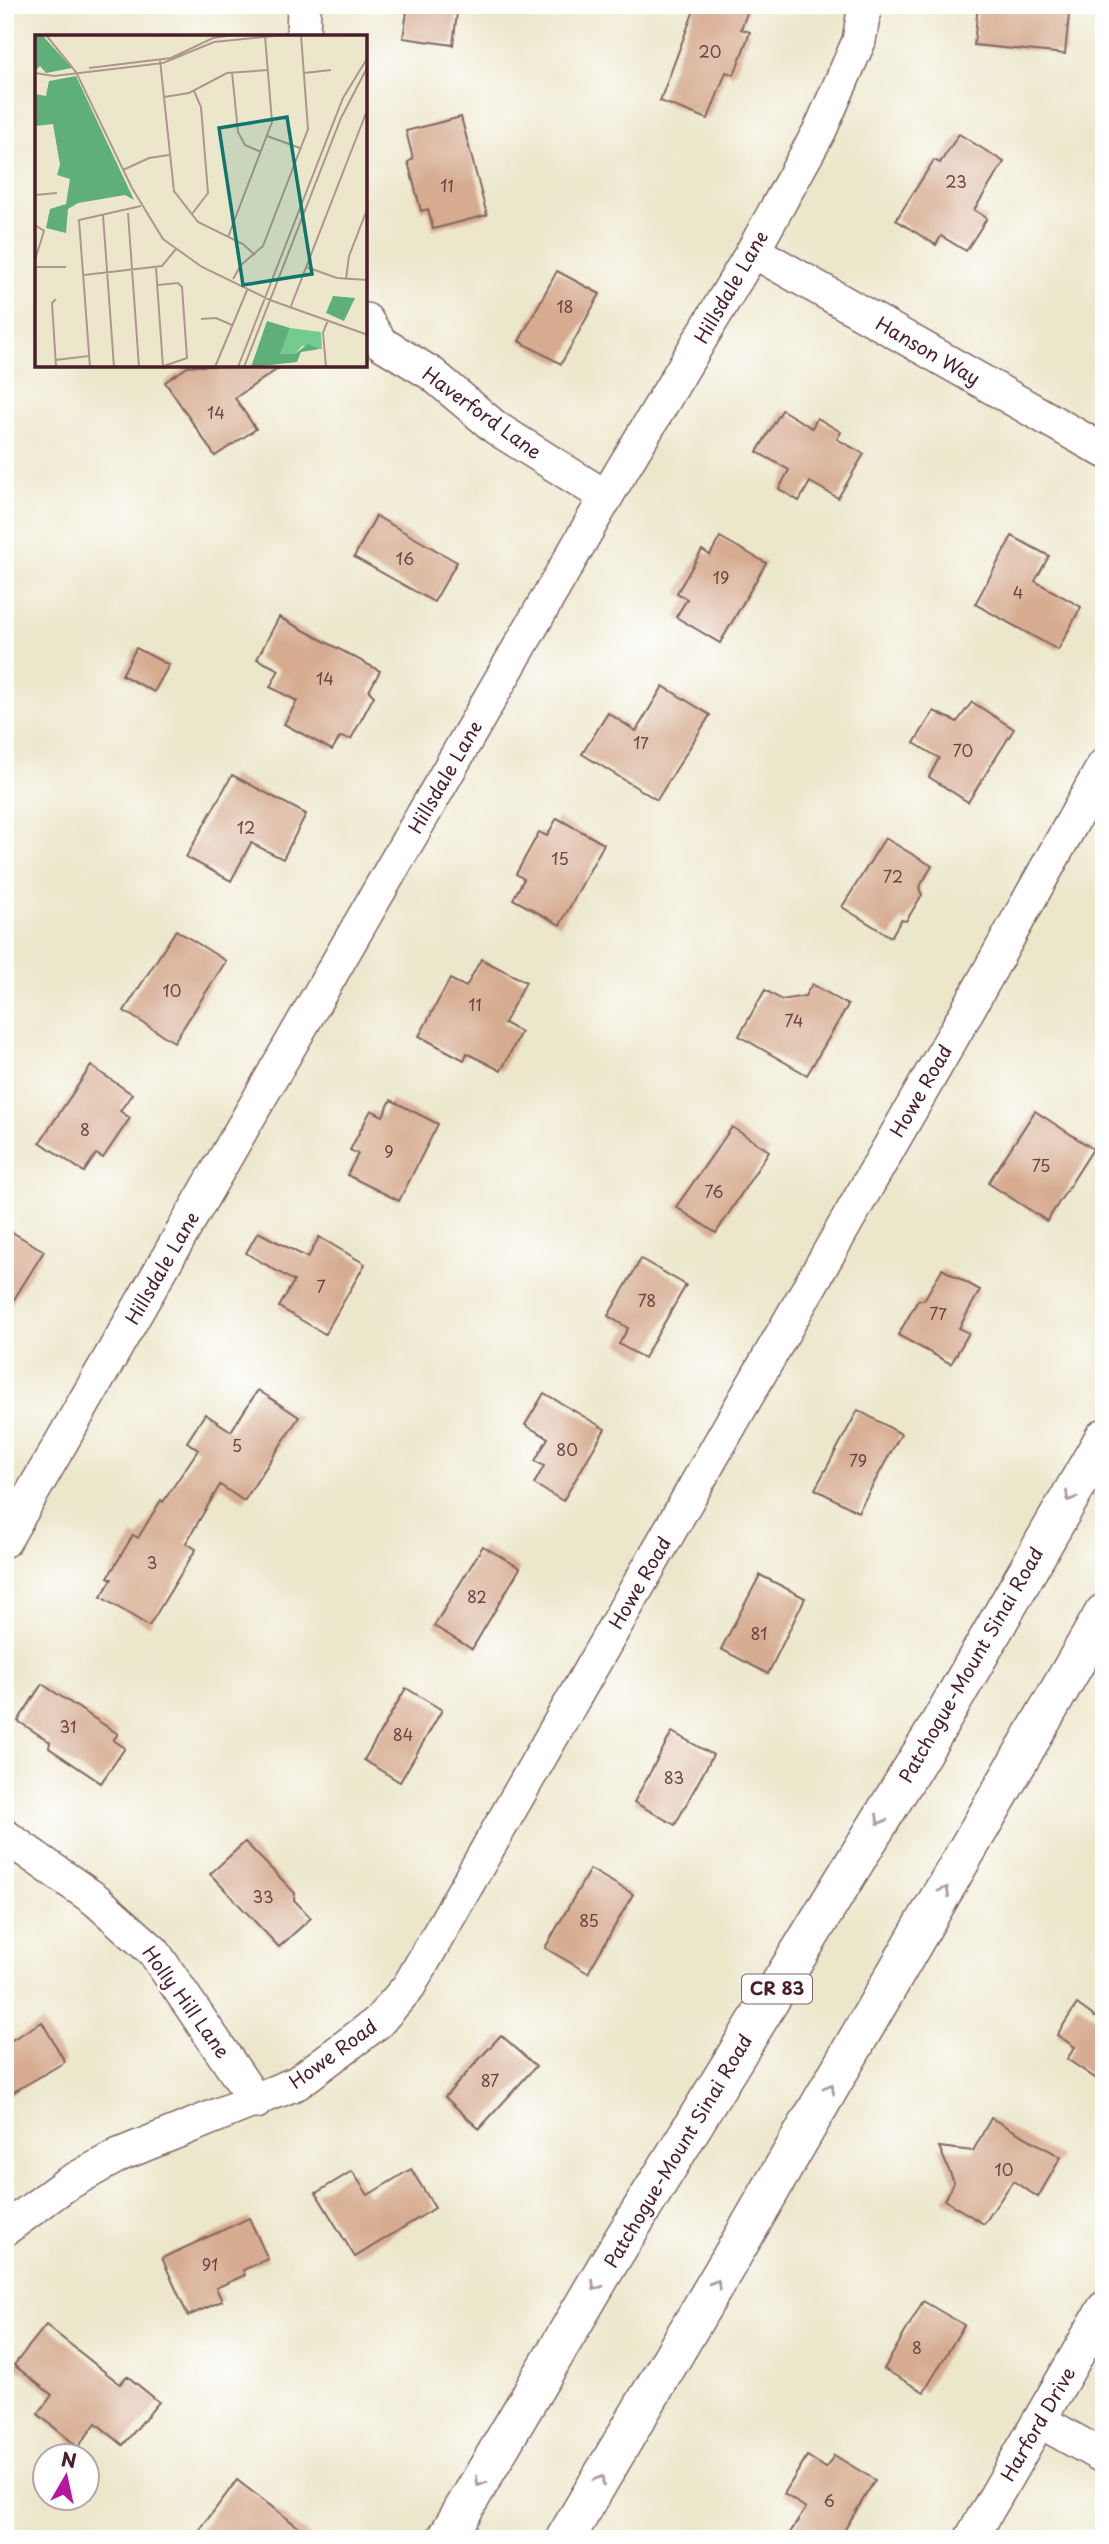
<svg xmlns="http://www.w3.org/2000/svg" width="1109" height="2544" viewBox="0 0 1109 2544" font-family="'Playpen Sans',sans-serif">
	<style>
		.building { fill: #d6ab8f }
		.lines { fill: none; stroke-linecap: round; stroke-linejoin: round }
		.minor-casing { stroke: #836563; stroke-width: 36 }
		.trunk-casing { stroke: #836563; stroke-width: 41 }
		.minor { stroke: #fff; stroke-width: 33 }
		.trunk { stroke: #fff; stroke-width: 38 }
		.oneway { stroke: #ae9aa0 }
		.labels { text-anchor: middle; stroke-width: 5; stroke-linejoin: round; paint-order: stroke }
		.number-label { font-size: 16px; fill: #6d4244 }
		.shield { fill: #fff; stroke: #80626b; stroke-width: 2 }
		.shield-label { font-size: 18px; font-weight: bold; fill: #4a1f2b }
		.street-label { font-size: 19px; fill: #4a1f2b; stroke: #fff }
		.inset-road { fill: none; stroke: #ab978b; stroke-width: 2 }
		.view { fill: #0f766e; fill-opacity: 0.15; stroke: #0f766e; stroke-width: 3.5 }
		.inset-edge { fill: none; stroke: #4a1f2b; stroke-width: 3.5 }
	</style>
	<rect width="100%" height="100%" fill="#fff"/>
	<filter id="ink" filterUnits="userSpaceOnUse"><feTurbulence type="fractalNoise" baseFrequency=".0143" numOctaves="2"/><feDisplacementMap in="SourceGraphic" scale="14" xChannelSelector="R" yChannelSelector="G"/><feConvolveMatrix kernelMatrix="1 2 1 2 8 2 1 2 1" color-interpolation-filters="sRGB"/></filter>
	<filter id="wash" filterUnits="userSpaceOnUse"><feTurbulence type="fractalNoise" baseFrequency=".00686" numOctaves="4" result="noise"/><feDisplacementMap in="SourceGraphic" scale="28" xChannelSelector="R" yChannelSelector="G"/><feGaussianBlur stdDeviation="1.57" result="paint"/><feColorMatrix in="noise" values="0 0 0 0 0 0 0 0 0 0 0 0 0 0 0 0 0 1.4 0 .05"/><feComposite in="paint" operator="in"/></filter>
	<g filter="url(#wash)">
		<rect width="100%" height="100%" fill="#ece7cb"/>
		<g id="blocks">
			<!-- building -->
			<g class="building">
				<path d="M408,5H458L453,45L403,38Z"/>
				<path d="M696,5H750L741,29L750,32L734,75L726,72L708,119L660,101Z"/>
				<path d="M978,5H1070L1065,54L974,45Z"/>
				<path d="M461,117L487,215L433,229L428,209L421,211L408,162L413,159L406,131Z"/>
				<path d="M959,134L1004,162L974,210L987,218L966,251L941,236L936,245L896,220L934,160L940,163Z"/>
				<path d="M557,271L600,294L561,364L519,341Z"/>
				<path d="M189,366H282L235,398L256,429L215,456L165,382Z"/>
				<path d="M782,410L812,428L817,418L841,432L837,439L864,454L838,498L810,482L799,501L779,489L789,470L757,452Z"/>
				<path d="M376,516L457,562L434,602L354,557Z"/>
				<path d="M1012,536L1049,556L1035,581L1081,607L1058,650L975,604Z"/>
				<path d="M720,537L766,563L720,643L676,617L687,599L677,593L702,550L710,555Z"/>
				<path d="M279,617L380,671L369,691L374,696L351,739L340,737L332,750L284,724L297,701L270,687L279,670L257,659Z"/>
				<path d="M136,648L169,665L154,692L122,675Z"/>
				<path d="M663,686L710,715L657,800L582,754L608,713L636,731Z"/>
				<path d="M972,702L1014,729L968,802L929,777L939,758L914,743L934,711L957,722Z"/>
				<path d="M232,775L306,814L283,859L251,843L231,881L186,857Z"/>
				<path d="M557,818L604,844L560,925L513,899L524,879L516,874L539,832L547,836Z"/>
				<path d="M885,838L932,866L919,888L922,895L906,921L901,920L891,937L842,907Z"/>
				<path d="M176,930L226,961L174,1042L124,1011Z"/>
				<path d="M481,959L526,982L504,1023L521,1032L501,1071L467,1053L464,1060L419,1036L450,979L466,987Z"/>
				<path d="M812,984L848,1005L807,1075L739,1036L765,990L782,1000L805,996Z"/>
				<path d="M91,1066L132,1094L120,1111L130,1118L103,1158L96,1154L84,1172L40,1142Z"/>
				<path d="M391,1100L438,1124L399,1201L347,1175L358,1154L350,1150L371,1110L383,1116Z"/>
				<path d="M1035,1111L1093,1149L1047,1221L988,1183Z"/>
				<path d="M732,1127L769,1151L716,1233L676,1207Z"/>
				<path d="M5,1228L44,1251L5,1314Z"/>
				<path d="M258,1232L308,1258L319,1237L365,1264L325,1334L279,1307L294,1281L246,1253Z"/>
				<path d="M641,1259L686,1285L644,1358L619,1344L628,1328L608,1316Z"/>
				<path d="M942,1269L980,1290L959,1328L969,1333L951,1364L898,1335L918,1300H924Z"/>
				<path d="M258,1390L299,1417L244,1501L220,1485L186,1543L196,1549L149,1626L101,1597L112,1579L108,1577L133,1535L138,1538L161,1500L163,1502L198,1450L187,1442L205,1414L231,1431Z"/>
				<path d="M544,1393L605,1429L563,1501L534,1484L544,1466L535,1461L548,1438L525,1425Z"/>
				<path d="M858,1410L901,1434L858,1512L815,1489Z"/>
				<path d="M483,1546L520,1568L472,1649L434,1626Z"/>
				<path d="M760,1575L805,1598L768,1674L721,1649Z"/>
				<path d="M42,1684L118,1734L113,1740L125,1748L101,1783L49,1748L50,1742L18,1721Z"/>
				<path d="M406,1688L442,1710L400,1782L364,1760Z"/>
				<path d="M672,1732L713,1755L675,1825L634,1802Z"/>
				<path d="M245,1842L295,1893L294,1900L311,1918L279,1947L210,1874Z"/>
				<path d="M590,1869L633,1894L588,1973L545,1948Z"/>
				<path d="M1077,2004L1095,2017L1104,2004V2084L1067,2059L1075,2047L1057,2035Z"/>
				<path d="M42,2022L65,2062L5,2097V2044Z"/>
				<path d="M501,2035L536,2066L479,2129L445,2097Z"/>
				<path d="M991,2118L1061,2157L1038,2197L1013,2181L984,2224L944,2200L954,2182L939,2147L973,2151Z"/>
				<path d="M411,2169L435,2208L355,2257L316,2193L352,2171L368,2195Z"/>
				<path d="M249,2218L268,2259L243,2270L245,2275L216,2288L222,2301L188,2316L162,2258Z"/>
				<path d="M923,2301L964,2325L924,2392L884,2369Z"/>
				<path d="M46,2325L120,2384L127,2376L159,2402L123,2445L96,2423L78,2447L38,2414L52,2395L14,2365Z"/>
				<path d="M834,2455L875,2480L839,2539H786L806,2508L784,2494L807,2456L826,2468Z"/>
				<path d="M237,2480L314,2539H193Z"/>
			</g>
		</g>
	</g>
	<g filter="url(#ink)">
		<use href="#blocks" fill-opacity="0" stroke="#836563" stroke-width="2"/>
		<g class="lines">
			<!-- minor casing -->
			<g class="minor-casing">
				<g id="minor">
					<path d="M303,37L304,5"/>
					<path d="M753,251L1104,451"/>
					<path d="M366,320L381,343L432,374L496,428L606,497"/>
					<path d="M5,1540L606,497L753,251L820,130L859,41L865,5"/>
					<path d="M5,1836L96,1900L154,1952L256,2102"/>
					<path d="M5,2229L65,2185L119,2155L297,2083L378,2022L409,1986L965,1015L1104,765"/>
					<path d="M1040,2421L1104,2457"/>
					<path d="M971,2539L1104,2308"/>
				</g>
			</g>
			<!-- trunk casing -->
			<g class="trunk-casing">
				<g id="trunk">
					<path d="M446,2539L605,2269L937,1728L1104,1438"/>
					<path d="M565,2539L745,2234L1104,1613"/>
				</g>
			</g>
			<!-- minor -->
			<use href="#minor" class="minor"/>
			<!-- trunk -->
			<use href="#trunk" class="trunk"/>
		</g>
		<!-- one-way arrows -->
		<defs><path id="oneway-chevron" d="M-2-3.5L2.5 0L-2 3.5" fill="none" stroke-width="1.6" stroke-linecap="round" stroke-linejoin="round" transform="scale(1.75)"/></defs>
		<g class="oneway">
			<use href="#oneway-chevron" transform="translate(1070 1497) rotate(120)"/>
			<use href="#oneway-chevron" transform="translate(880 1820) rotate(121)"/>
			<use href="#oneway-chevron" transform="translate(945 1891) rotate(-60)"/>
			<use href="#oneway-chevron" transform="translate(830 2088) rotate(-60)"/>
			<use href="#oneway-chevron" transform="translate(716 2284) rotate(-59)"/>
			<use href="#oneway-chevron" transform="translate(596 2286) rotate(121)"/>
			<use href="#oneway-chevron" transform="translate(600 2480) rotate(-60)"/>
			<use href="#oneway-chevron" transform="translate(480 2482) rotate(121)"/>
		</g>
	</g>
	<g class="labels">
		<!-- number labels -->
		<g class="number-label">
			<text x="710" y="58">20</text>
			<text x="956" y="188">23</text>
			<text x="447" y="192">11</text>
			<text x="565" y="313">18</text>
			<text x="216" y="419">14</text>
			<text x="405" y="565">16</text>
			<text x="721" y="584">19</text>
			<text x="1018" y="599">4</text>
			<text x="325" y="685">14</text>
			<text x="641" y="749">17</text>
			<text x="963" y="757">70</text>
			<text x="246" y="834">12</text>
			<text x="560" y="865">15</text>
			<text x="893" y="883">72</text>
			<text x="172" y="997">10</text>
			<text x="475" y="1011">11</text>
			<text x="794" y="1027">74</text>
			<text x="85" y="1136">8</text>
			<text x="389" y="1158">9</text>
			<text x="1041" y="1172">75</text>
			<text x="714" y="1198">76</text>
			<text x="321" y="1293">7</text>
			<text x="647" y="1307">78</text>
			<text x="938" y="1320">77</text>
			<text x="237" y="1452">5</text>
			<text x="567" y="1456">80</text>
			<text x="858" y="1467">79</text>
			<text x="152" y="1569">3</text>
			<text x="477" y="1603">82</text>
			<text x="759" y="1640">81</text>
			<text x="68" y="1733">31</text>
			<text x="403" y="1741">84</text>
			<text x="674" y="1784">83</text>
			<text x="263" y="1903">33</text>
			<text x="589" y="1927">85</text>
			<text x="490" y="2087">87</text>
			<text x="1004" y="2176">10</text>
			<text x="210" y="2271">91</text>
			<text x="917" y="2354">8</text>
			<text x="829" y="2507">6</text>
		</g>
		<!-- shield labels -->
		<rect class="shield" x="742" y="1974.5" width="70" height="29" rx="5"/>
		<g class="shield-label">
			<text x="777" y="1995">CR 83</text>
		</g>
		<!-- street labels -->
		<g class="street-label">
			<text transform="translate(731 287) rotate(-60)" y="7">Hillsdale Lane</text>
			<text transform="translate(928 351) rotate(30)" y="7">Hanson Way</text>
			<text transform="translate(482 413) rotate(36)" y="7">Haverford Lane</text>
			<text transform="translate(445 777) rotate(-60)" y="7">Hillsdale Lane</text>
			<text transform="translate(921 1091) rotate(-60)" y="7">Howe Road</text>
			<text transform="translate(162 1268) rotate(-60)" y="7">Hillsdale Lane</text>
			<text transform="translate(640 1583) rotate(-60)" y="7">Howe Road</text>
			<text transform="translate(971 1665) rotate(-60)" y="7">Patchogue-Mount Sinai Road</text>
			<text transform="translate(186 2002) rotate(54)" y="7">Holly Hill Lane</text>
			<text transform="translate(333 2054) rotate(-36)" y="7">Howe Road</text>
			<text transform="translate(678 2151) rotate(-59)" y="7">Patchogue-Mount Sinai Road</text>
			<text transform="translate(1038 2424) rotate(-60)" y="7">Harford Drive</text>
		</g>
	</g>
	<!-- overview -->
	<g transform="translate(35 35)">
		<rect width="332" height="332" fill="#ece7cb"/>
		<path d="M255,293L286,297L287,314L267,311L260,319H244Z" fill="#73cb90"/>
		<path d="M0,0H7L37,33L11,38L5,31L0,36ZM41,41L99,165L90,160L43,168L33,174L31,198L11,193L15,174L31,169L35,144L22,140L25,130L18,89L0,91V59L11,61L14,46ZM298,261L320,263L309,286L291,278ZM232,286L255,293L245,319H260L273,309L285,314L266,317L262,327L216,332Z" fill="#5eaf7a"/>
		<path class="inset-road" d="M11,0L41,37L97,153L128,204L167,232L235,265L333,300M125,25L139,156L163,187L208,209L220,220M54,33L136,23L178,3L198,0M197,37L203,97L210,110L226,117M0,38L19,41L128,28L179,7L248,0M269,38L296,35M129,62L154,58L192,38L233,35M232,101L265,113M88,135L114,123L134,120M0,160L22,158M93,178L104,332M157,179L173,158L166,72L159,56M68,180L79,332M0,190L9,196L0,225M193,202L237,87L230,1M0,232H31M271,232L302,243L333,245M121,233L128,332M49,240L127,231L141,214M198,244L206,230L228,211L273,94L266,0M311,244L314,221L333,172M123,250L143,248L147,252L152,323L126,332M21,264L17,268L21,332M256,271L333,73M166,284L181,283L197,290M20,325L54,321M55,332L44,185L106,171M180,332L213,253M203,332L308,63L333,22M209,332L306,83L333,31M291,332L288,298L293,285"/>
		<path class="view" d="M252,82L277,239L208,250L184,93Z"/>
		<rect width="332" height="332" class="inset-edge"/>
	</g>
	<!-- margin -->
	<rect width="1109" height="2544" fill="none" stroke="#fff" stroke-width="28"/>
	<!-- north arrow -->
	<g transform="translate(66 2477) rotate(9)"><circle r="33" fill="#ffffff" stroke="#b7a5aa" stroke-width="2"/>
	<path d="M0-5L12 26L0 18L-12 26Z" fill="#b5179e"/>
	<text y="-10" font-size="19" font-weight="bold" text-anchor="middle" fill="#4a1f2b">N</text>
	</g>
</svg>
